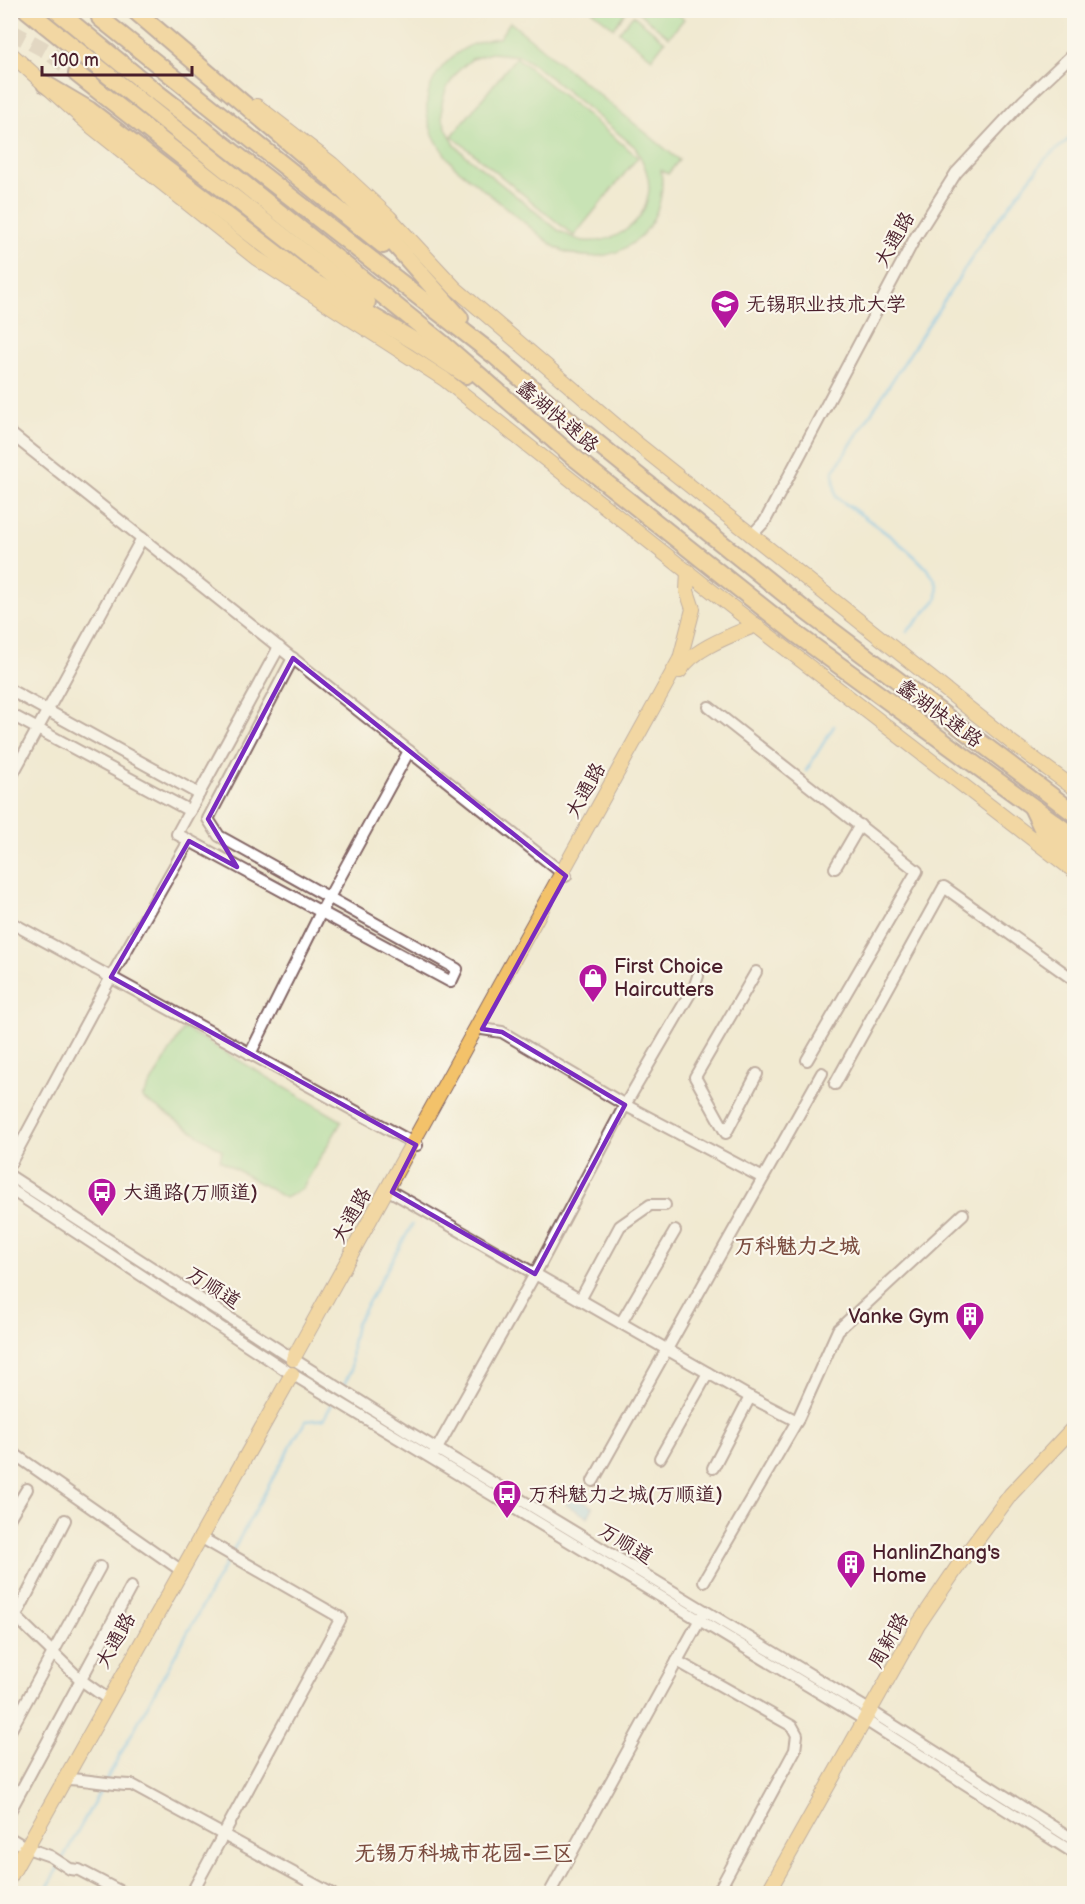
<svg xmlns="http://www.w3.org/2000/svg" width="1085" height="1904" viewBox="0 0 1085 1904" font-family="'Balsamiq Sans','LXGW WenKai TC',sans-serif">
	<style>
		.green { fill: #98db92; stroke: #717d5e; stroke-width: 1.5; fill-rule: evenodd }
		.water { fill: #72beec; stroke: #5e6e8c; stroke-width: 1.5 }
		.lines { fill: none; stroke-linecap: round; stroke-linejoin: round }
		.stream { stroke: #72beec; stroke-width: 3 }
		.highway-tunnel { stroke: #d0c1b0; stroke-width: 16; stroke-dasharray: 16 8; stroke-linecap: butt }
		.minor-casing { stroke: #846665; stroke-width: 14 }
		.major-casing { stroke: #846665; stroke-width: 16 }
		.highway-casing { stroke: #846665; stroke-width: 20 }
		.minor { stroke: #fff; stroke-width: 10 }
		.major { stroke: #f3c26a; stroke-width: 14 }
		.highway { stroke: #f3c26a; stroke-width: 16 }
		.marked { fill: none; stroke: #7b2cbf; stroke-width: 4.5; stroke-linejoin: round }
		.labels { text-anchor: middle; stroke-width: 4.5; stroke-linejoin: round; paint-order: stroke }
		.street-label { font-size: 20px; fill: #4a1f2b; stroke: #fbf7ec }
		.poi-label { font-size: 20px; fill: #4a1f2b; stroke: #fbf7ec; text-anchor: start }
		.neighbourhood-label { font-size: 21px; font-weight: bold; fill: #7b4c3f; stroke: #fbf7ec }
	</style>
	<rect width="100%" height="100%" fill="#fbf7ec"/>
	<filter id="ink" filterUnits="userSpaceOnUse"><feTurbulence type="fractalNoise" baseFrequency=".0167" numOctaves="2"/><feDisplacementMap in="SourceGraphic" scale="12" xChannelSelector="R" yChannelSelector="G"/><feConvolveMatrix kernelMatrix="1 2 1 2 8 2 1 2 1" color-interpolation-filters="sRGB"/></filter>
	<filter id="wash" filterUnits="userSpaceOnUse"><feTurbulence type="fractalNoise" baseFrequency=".008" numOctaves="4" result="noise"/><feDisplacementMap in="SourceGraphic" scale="24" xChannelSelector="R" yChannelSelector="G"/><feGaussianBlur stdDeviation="1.35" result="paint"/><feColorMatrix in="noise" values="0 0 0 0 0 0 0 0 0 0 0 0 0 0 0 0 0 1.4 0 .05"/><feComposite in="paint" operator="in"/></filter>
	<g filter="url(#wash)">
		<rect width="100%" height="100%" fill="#f1ead1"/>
		<!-- green -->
		<g class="green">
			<path d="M627,10L614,28L592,11V10Z"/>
			<path d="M637,11H674L684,19L669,37Z"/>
			<path d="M633,15L665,41L652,58L619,32Z"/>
			<path d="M510,22L679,160L668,174L661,170C670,232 612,277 555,247L454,166C441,150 430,135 427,113C423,73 462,40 499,38ZM491,53L520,56L536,66L635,147C643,161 652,179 648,196C643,225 613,244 584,241C575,240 566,234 558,230L464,154L455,145L447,130L442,117V103L446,89L458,71L472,59Z"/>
			<path d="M516,57L638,157L574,236L452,136Z"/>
			<path d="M184,1028L342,1121L302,1189L285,1198L220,1160L222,1150L142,1098Z"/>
		</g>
		<!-- water -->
		<path class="water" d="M571,1495L593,1507L588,1517L566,1505Z"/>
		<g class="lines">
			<!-- stream -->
			<g class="stream">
				<path d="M907,632L937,599C937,595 938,589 937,585C929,559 859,514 836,497L833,472L988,233L1045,159L1074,135"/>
				<path d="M806,771L834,726"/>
				<path d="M343,1386L351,1371L352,1344L356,1324L412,1225"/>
				<path d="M62,1860L295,1438L306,1421L324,1419L333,1402"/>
				<path d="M44,1894L59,1866"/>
			</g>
		</g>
	</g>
	<g filter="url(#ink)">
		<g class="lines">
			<!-- highway-tunnel -->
			<path class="highway-tunnel" d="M10,31L47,51L77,74"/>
			<!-- minor casing -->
			<g class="minor-casing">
				<g id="minor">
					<path d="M10,433L566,876"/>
					<path d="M751,536L765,521L915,238L956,173L1023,101L1074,53"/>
					<path d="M279,647L177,834L451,982L457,969L219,836L208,819L293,658"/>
					<path d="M10,690L199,794"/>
					<path d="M709,707L917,871L807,1060"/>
					<path d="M10,714L190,811"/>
					<path d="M10,779L142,538"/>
					<path d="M835,868L860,825"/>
					<path d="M10,922L417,1145"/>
					<path d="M756,972L695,1077L726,1133L757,1074"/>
					<path d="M482,1029L502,1032L625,1105L763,1178"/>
					<path d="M250,1054L321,912L409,751"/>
					<path d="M835,1084L944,887L1074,980"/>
					<path d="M10,1164L111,977L189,841"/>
					<path d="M10,1176L293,1359L407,1431L874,1713L1074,1840"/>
					<path d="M10,1189L287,1371L865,1720L1074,1853"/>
					<path d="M392,1192L750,1397L797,1421"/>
					<path d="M580,1300L620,1226L650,1205H665"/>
					<path d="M621,1323L675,1231"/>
					<path d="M10,1451L182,1571"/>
					<path d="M434,1454L535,1274L625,1105L695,985L698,976"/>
					<path d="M660,1458L708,1373"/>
					<path d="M713,1468L750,1397"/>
					<path d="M593,1481L822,1073"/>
					<path d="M10,1517L27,1489"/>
					<path d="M704,1581L797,1421L838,1330L963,1214"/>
					<path d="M10,1611L81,1680L109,1700"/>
					<path d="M703,1614L677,1661L792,1726L797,1735L795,1750L717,1894"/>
					<path d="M16,1616L65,1520"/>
					<path d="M10,1731L100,1567"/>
					<path d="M66,1779C88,1779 109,1785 132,1785L332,1894"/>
					<path d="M10,1811L131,1587"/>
					<path d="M10,1838L27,1848L50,1856L70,1869L79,1870L125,1894"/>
					<path d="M191,1894L341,1618L200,1537"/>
					<path d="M549,1894L677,1661"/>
				</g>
			</g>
			<!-- major casing -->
			<g class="major-casing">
				<g id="major">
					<path d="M10,53L92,127L256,258L444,379L732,607L1074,871"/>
					<path d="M257,106L332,164L389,217L455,288L640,446L1011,742L1074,788"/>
					<path d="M680,671C692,649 732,635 756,625"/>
					<path d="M293,1359L680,659L693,609L687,591L688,571"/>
					<path d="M10,1877L292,1374"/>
					<path d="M767,1894L918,1625L962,1560L1011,1494L1074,1427"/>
				</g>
			</g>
			<!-- highway casing -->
			<g class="highway-casing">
				<g id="highway">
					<path d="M27,10L442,343L571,455L795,633L1074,837"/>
					<path d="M56,10L156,92L495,356L576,426L807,612L1074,813"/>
					<path d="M134,10L333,180L382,230L460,318"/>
					<path d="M100,18L383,245"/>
					<path d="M77,74L367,302"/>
					<path d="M45,84L89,110L312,281L416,342L466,375"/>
					<path d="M1032,807L1042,828L1074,854"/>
				</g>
			</g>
			<!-- minor -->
			<use href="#minor" class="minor"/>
			<!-- major -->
			<use href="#major" class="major"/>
			<!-- highway -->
			<use href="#highway" class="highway"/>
		</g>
	</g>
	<!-- marked area -->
	<path d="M0 0H1085V1904H0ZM293,658L566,876L482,1029L502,1032L625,1105L535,1274L392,1192L416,1145L111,977L189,841L237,867L208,819Z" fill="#f1ead1" fill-opacity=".55" fill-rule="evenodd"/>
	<path class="marked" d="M293,658L566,876L482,1029L502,1032L625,1105L535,1274L392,1192L416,1145L111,977L189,841L237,867L208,819Z"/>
	<!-- icons -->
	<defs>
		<g id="university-pin" transform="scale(1.5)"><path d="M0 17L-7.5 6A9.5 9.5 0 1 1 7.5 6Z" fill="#b5179e" stroke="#fbf7ec"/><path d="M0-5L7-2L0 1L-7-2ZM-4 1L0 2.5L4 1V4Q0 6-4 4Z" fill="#fff"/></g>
		<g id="shop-pin" transform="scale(1.5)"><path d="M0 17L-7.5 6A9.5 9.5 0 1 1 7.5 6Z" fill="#b5179e" stroke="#fbf7ec"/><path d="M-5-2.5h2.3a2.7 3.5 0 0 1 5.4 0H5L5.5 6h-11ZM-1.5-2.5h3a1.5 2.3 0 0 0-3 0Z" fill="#fff"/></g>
		<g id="bus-pin" transform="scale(1.5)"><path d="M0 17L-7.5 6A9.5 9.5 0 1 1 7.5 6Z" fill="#b5179e" stroke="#fbf7ec"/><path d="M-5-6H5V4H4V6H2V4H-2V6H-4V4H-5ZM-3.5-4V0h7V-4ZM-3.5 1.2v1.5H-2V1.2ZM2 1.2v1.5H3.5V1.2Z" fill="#fff"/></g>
		<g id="building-pin" transform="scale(1.5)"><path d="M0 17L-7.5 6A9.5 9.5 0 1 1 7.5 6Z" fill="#b5179e" stroke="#fbf7ec"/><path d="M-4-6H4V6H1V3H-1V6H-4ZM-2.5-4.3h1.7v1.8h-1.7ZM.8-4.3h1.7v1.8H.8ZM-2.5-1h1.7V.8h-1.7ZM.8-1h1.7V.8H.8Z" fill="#fff"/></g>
	</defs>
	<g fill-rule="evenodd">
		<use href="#university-pin" x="725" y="304"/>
		<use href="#shop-pin" x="593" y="978"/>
		<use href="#bus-pin" x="102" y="1192"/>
		<use href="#building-pin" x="970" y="1316"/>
		<use href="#bus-pin" x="507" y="1494"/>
		<use href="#building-pin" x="851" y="1564"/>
	</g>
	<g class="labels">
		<!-- street labels -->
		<g class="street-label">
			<text transform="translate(894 239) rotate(-61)" y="7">大通路</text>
			<text transform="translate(558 416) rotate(40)" y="7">蠡湖快速路</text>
			<text transform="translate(940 713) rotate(36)" y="7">蠡湖快速路</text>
			<text transform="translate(585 790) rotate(-61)" y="7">大通路</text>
			<text transform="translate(351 1215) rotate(-61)" y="7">大通路</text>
			<text transform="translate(214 1287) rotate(33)" y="7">万顺道</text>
			<text transform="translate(626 1543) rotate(31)" y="7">万顺道</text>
			<text transform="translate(115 1640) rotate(-61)" y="7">大通路</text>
			<text transform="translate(888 1640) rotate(-61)" y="7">周新路</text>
		</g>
		<!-- poi labels -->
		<g class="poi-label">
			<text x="746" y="311">无锡职业技术大学</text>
			<text x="614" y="973">First Choice<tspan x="614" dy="23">Haircutters</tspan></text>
			<text x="123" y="1199">大通路(万顺道)</text>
			<text x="949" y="1323" text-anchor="end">Vanke Gym</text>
			<text x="528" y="1501">万科魅力之城(万顺道)</text>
			<text x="872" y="1559">HanlinZhang's<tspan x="872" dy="23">Home</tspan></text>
		</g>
		<!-- neighbourhood labels -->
		<g class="neighbourhood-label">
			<text x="797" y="1253">万科魅力之城</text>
			<text x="464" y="1860">无锡万科城市花园-三区</text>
		</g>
	</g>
	<!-- margin -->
	<rect width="1085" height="1904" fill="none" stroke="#fbf7ec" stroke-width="36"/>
	<!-- scale -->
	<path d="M42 66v9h150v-9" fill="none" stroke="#4a1f2b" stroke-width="3"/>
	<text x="51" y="66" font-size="18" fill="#4a1f2b" stroke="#fbf7ec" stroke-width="4.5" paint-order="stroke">100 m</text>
</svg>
